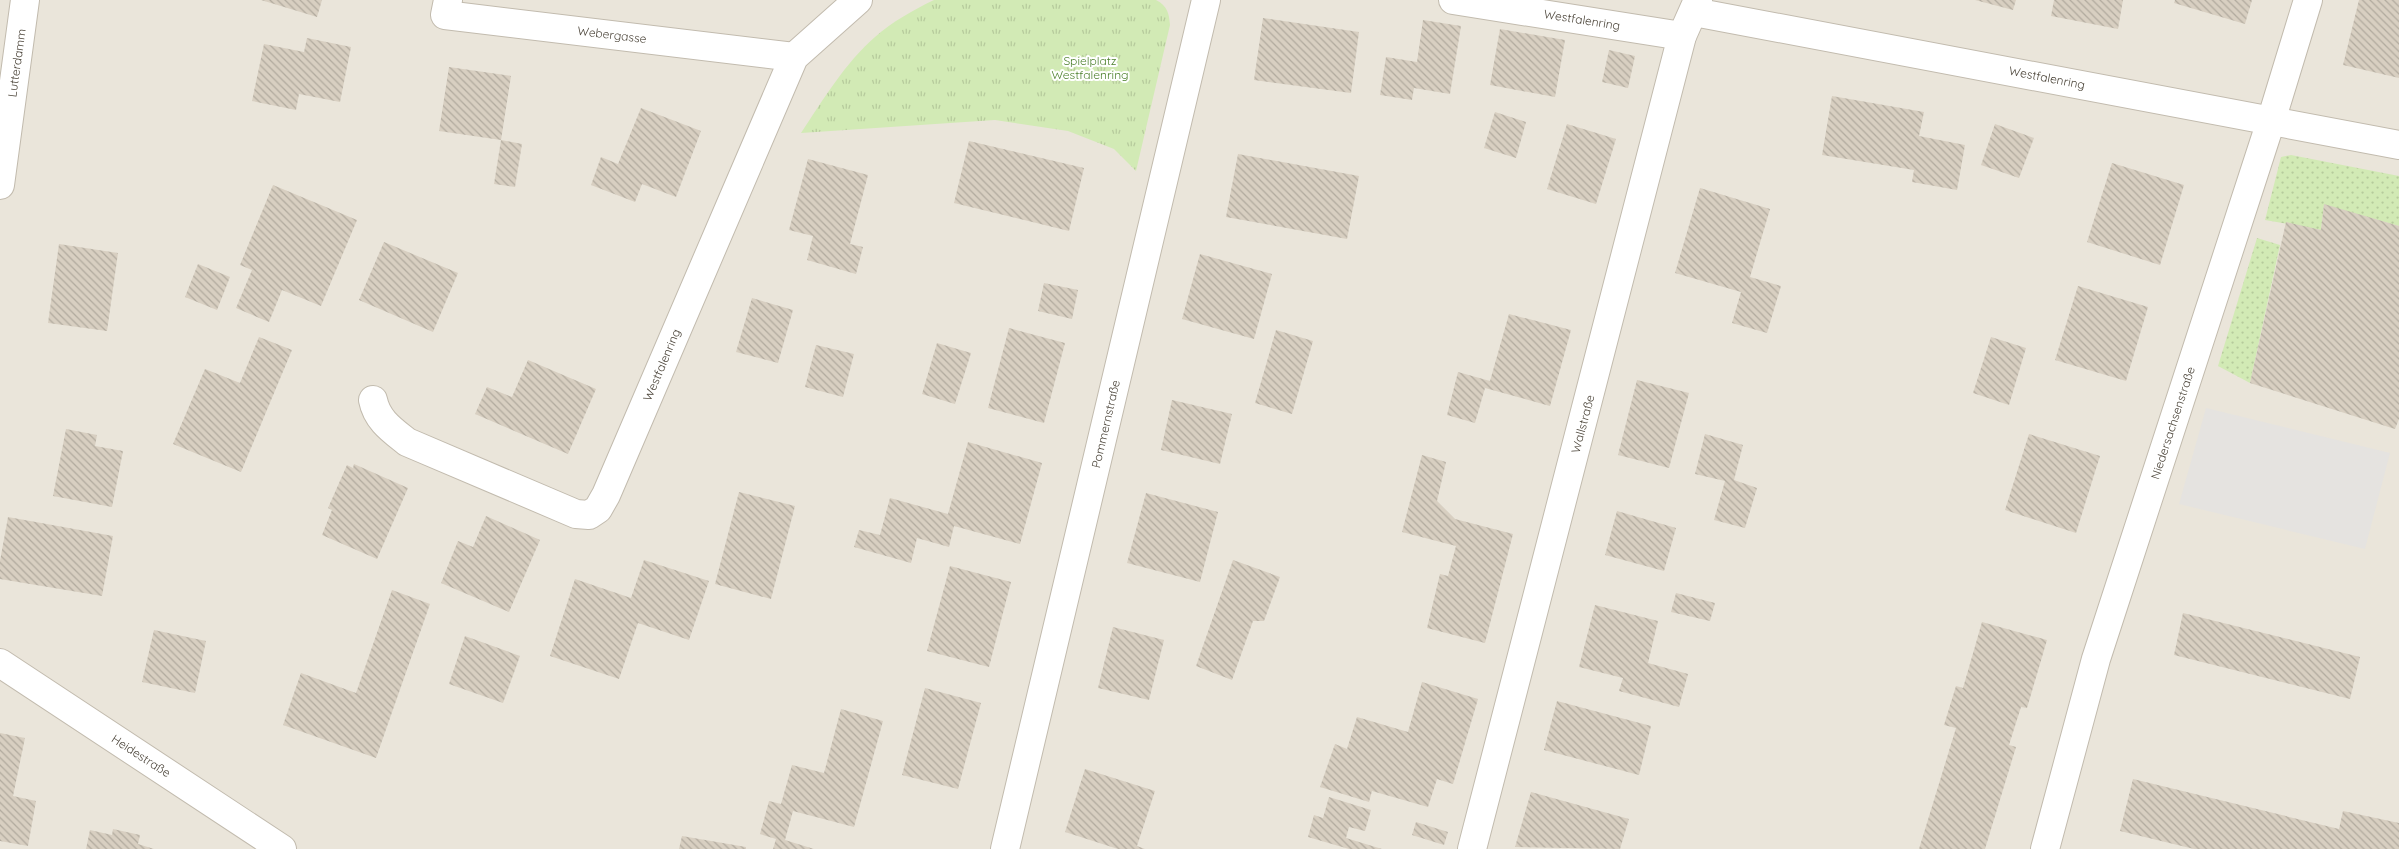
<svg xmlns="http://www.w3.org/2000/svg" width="2399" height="849" viewBox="0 0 2399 849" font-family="Quicksand,sans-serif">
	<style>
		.residential { fill: #eae5da }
		.grass { fill: url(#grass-dots) }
		.park { fill: url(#park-tufts) }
		.parking { fill: #e5e3e0 }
		.building { fill: url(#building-back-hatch) }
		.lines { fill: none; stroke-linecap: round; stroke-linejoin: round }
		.minor-casing { stroke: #c2bbae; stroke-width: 30 }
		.minor { stroke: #fff; stroke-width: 28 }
		.labels { text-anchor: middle; stroke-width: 4; stroke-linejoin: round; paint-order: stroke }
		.street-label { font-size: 12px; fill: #4b4439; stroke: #fff }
		.park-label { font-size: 12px; fill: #4a7f2a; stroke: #fff }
	</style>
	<defs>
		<pattern id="grass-dots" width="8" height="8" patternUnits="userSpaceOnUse" patternTransform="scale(1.25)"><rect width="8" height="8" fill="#d2eab5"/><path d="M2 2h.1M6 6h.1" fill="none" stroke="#b6ca9c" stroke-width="1.8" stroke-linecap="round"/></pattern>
		<pattern id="park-tufts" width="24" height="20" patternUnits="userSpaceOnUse" patternTransform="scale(1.25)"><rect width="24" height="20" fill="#d2eab5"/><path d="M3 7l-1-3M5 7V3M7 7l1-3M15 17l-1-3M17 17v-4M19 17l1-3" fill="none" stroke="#b6ca9c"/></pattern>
		<pattern id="building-back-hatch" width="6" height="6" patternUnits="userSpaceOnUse" patternTransform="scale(1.25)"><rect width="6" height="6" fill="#d8cfc1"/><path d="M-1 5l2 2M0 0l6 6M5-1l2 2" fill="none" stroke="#b1aa9e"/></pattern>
	</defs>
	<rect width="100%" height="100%" fill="#f6f3ec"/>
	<!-- residential -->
	<rect class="residential" x="0" y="0" width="2399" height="849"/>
	<!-- grass -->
	<g class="grass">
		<path d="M2291,155L2399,176V226L2324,205L2321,230L2265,220L2281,157Z"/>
		<path d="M2257,238L2280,245L2250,383L2218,366Z"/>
	</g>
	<!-- park -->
	<path class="park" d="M934,0H1156C1168,6 1169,14 1170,25L1136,171L1114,149L1068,131L995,120L801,133C823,100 845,63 875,37C892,22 913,10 934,0Z"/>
	<!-- parking -->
	<path class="parking" d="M2206,408L2390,453L2365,549L2179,504Z"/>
	<!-- building -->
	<g class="building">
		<path d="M261,0H322L317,17Z"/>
		<path d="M1975,0H2016L2013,10Z"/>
		<path d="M2054,0H2123L2118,29L2051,16Z"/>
		<path d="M2175,0H2252L2245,24L2174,3Z"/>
		<path d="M2359,0H2399V78L2343,65Z"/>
		<path d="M1263,18L1359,32L1351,93L1254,80Z"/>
		<path d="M1423,20L1461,26L1450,94L1414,88L1412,100L1380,95L1386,57L1417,62Z"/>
		<path d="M1500,29L1565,40L1555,97L1490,85Z"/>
		<path d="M307,38L351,47L340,102L299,94L296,110L252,101L264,44L304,52Z"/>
		<path d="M1609,50L1635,56L1628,88L1602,82Z"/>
		<path d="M449,67L511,76L501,140L439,131Z"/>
		<path d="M1832,96L1924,112L1919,136L1965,145L1957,190L1912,182L1914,170L1822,155Z"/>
		<path d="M641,108L701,131L676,197L642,184L635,202L591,185L601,157L618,164Z"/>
		<path d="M1495,112L1526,122L1516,158L1484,148Z"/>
		<path d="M1567,124L1616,139L1596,204L1547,189Z"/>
		<path d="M1995,124L2034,138L2019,178L1981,165Z"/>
		<path d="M501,140L522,144L515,187L494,184Z"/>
		<path d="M969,141L1084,168L1069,231L954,203Z"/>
		<path d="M1238,154L1359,176L1347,239L1226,217Z"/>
		<path d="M808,159L868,175L850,244L863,247L856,274L807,260L813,236L789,230Z"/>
		<path d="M2112,163L2184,185L2160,265L2087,242Z"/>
		<path d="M273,185L357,220L321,306L282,290L269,322L236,308L252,270L240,265Z"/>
		<path d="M1700,188L1770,209L1750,277L1781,286L1767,333L1732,323L1741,292L1675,273Z"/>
		<path d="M2324,204L2399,226V419L2395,429L2250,383L2286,222L2321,230Z"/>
		<path d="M384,242L458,273L433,332L359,300Z"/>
		<path d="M59,244L118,253L107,331L48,323Z"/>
		<path d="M1200,254L1272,274L1254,339L1182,319Z"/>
		<path d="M198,264L230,277L217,310L185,297Z"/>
		<path d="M1044,283L1078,290L1072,319L1038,311Z"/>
		<path d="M2078,286L2148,307L2126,381L2055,360Z"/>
		<path d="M752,298L793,310L778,363L736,352Z"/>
		<path d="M1509,314L1571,330L1550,406L1485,388L1475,423L1447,415L1458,372L1490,381Z"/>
		<path d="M1009,328L1065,343L1044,423L988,408Z"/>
		<path d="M1276,330L1313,341L1292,414L1255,403Z"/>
		<path d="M259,337L292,350L241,472L173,444L205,369L240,383Z"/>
		<path d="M1991,337L2026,348L2009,405L1973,393Z"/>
		<path d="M937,343L971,353L955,404L922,394Z"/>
		<path d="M816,345L854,354L843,397L805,387Z"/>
		<path d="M528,360L596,389L568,454L475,414L487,387L512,397Z"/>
		<path d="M1637,380L1689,393L1669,468L1618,455Z"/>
		<path d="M1172,400L1232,414L1220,464L1161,450Z"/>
		<path d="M66,429L97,435L95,446L123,451L112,507L53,496Z"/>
		<path d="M1705,434L1743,445L1734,480L1757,488L1745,528L1714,520L1725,481L1695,474Z"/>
		<path d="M2029,434L2100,456L2076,533L2005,510Z"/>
		<path d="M968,442L1042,463L1020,544L954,526L949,547L917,538L911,563L854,547L859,530L880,535L890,498L948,514Z"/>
		<path d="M1422,455L1446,462L1437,501L1455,519L1513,534L1485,643L1427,628L1440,574L1448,576L1456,546L1402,532Z"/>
		<path d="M354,464L408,488L377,559L322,535L332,510L328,508L347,465L353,468Z"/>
		<path d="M739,492L795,506L771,599L715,584Z"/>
		<path d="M1146,493L1218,512L1200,582L1127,563Z"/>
		<path d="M1617,511L1676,528L1664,571L1605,555Z"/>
		<path d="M486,516L540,540L509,612L441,583L458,541L473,547Z"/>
		<path d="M8,517L113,536L102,596L0,579V561Z"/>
		<path d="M644,560L709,581L689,640L638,623L619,679L550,656L575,579L631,598Z"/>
		<path d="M1233,560L1280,577L1264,621H1253L1232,680L1196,666Z"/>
		<path d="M950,566L1011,582L989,667L927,651Z"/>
		<path d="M392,590L430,604L376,758L283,725L301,673L356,693Z"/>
		<path d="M1676,593L1715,603L1710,621L1671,612Z"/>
		<path d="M1595,605L1658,621L1648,663L1688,674L1679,707L1619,691L1623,678L1579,667Z"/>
		<path d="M2183,613L2360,657L2350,699L2174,655Z"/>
		<path d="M1982,622L2047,640L2027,708L2021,707L2009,745L2016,747L1985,849H1919L1956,728L1944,725L1956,686L1963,688Z"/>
		<path d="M1113,627L1164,640L1149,700L1098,688Z"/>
		<path d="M154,630L206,641L195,693L142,682Z"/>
		<path d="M465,636L520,656L503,703L449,684Z"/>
		<path d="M1422,682L1478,699L1453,784L1437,779L1428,807L1372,791L1369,802L1320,787L1335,744L1347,749L1357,717L1408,732Z"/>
		<path d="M925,688L981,703L958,789L902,775Z"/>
		<path d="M1557,701L1651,726L1639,775L1544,750Z"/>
		<path d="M841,709L883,721L854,827L793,811L785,840L814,849H773L776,839L760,834L769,801L781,804L792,765L824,773Z"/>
		<path d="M0,733L25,738L13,796L36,801L28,846L0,841Z"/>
		<path d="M1085,769L1155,791L1137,846L1145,849H1118L1065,832Z"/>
		<path d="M2133,779L2339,829L2343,811L2399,823V849H2194L2120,831Z"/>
		<path d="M1531,792L1629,819L1620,849L1515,847Z"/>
		<path d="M1329,797L1371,810L1365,831L1349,827L1346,838L1382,849H1349L1308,837L1314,815L1323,818Z"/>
		<path d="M1416,822L1448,832L1444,845L1412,835Z"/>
		<path d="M113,829L140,835L138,844L154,849H86L90,830L112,835Z"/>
		<path d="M682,836L746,847V849H679Z"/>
	</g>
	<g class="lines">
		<!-- minor casing -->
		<g class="minor-casing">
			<g id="minor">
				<path d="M448,0L445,15L794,57"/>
				<path d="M1453,0L1682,36"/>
				<path d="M1694,12L2399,145"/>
				<path d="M0,185L25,0"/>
				<path d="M373,400C377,420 392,430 407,442L576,514L589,515L598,509L606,495L794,57L858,0"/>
				<path d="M0,663L282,849"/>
				<path d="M1005,849L1206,0"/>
				<path d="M1472,849L1682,36L1698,0"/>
				<path d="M2045,849L2096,659L2271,121L2308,0"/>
			</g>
		</g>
		<!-- minor -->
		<use href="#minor" class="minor"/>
	</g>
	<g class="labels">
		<!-- street labels -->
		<g class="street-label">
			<text transform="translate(1582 20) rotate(9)" y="4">Westfalenring</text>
			<text transform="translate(612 35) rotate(7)" y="4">Webergasse</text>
			<text transform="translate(17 63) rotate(-82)" y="4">Lutterdamm</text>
			<text transform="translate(2047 78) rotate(11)" y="4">Westfalenring</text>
			<text transform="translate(662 365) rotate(-67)" y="4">Westfalenring</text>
			<text transform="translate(2173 423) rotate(-72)" y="4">Niedersachsenstraße</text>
			<text transform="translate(1106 424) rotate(-77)" y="4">Pommernstraße</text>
			<text transform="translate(1583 424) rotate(-75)" y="4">Wallstraße</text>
			<text transform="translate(141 756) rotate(33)" y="4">Heidestraße</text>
		</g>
		<!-- park labels -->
		<g class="park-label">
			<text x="1090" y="65">Spielplatz<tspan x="1090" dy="14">Westfalenring</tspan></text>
		</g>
	</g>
</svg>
